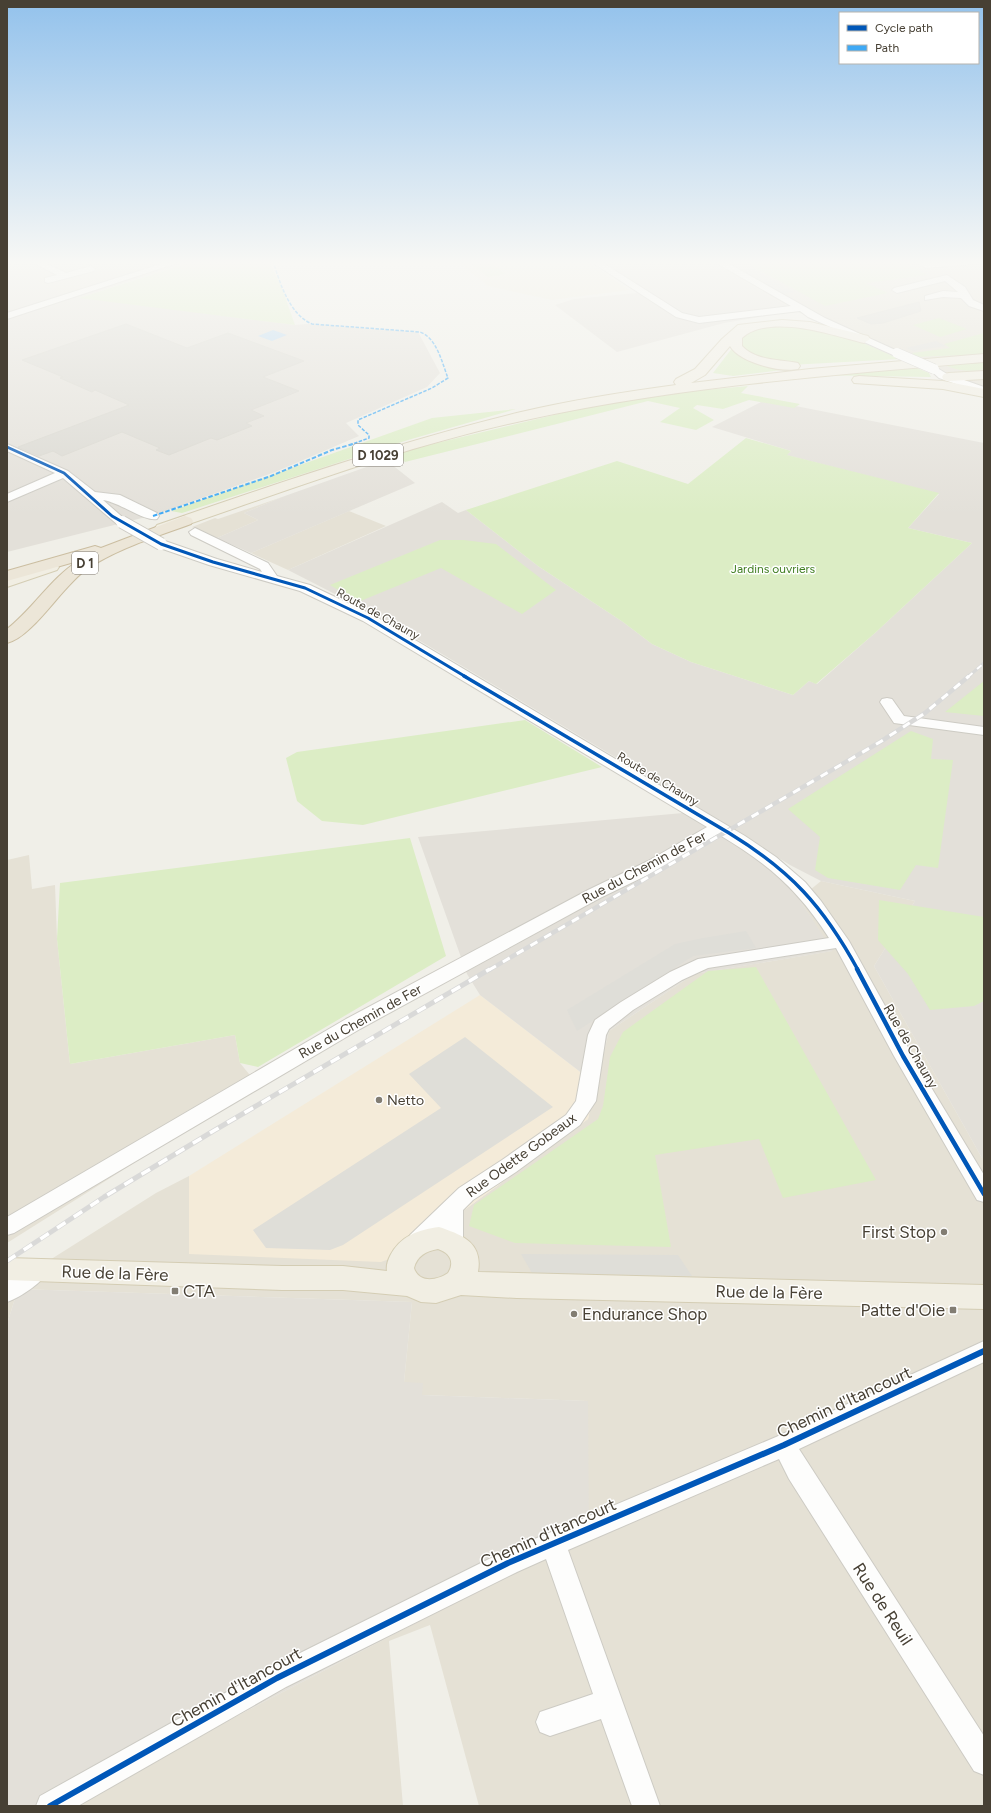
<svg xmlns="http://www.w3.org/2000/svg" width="991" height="1813" viewBox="0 0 991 1813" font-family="Figtree,sans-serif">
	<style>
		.residential { fill: #e5e1d5 }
		.commercial { fill: #f4ebd9 }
		.industrial { fill: #e3e0d9 }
		.education { fill: #efebd9 }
		.green { fill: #dcedc5 }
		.parking { fill: #dfded8 }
		.water { fill: #b4d6f2 }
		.building { fill: #dad8d1; stroke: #d8d6ce }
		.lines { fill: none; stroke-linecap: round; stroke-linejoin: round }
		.minor-casing { stroke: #cdcbc4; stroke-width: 2 }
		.major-casing { stroke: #d4cdb4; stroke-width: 2 }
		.highway-casing { stroke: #cbbea1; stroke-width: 2 }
		.minor { fill: #fdfdfc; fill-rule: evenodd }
		.major { fill: #f1eee3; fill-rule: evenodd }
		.highway { fill: #ece6d8; fill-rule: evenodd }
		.rail-far2-casing { stroke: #d9d9d8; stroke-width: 3 }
		.rail-far1-casing { stroke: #d9d9d8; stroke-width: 4.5 }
		.rail-casing { stroke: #d9d9d8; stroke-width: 5 }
		.rail-far2 { stroke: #fff; stroke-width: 2; stroke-dasharray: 6; stroke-linecap: butt }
		.rail-far1 { stroke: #fff; stroke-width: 3; stroke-dasharray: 8; stroke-linecap: butt }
		.rail { stroke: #fff; stroke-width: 3.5; stroke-dasharray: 10; stroke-linecap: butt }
		.minor-bridge-far1-casing { stroke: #cdcbc4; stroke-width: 11; stroke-linecap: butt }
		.minor-bridge-casing { stroke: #cdcbc4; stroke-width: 14; stroke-linecap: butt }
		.minor-bridge-far1 { stroke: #fdfdfc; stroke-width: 10 }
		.minor-bridge { stroke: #fdfdfc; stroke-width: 12 }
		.quiet-far1 { stroke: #3fa9f5; stroke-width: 1.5; stroke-dasharray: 3.5 1.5; stroke-linecap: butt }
		.quiet { stroke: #3fa9f5; stroke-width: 2; stroke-dasharray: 4.5 2; stroke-linecap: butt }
		.cycleway-far3-casing { stroke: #fff; stroke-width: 5 }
		.cycleway-far2-casing { stroke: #fff; stroke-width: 6 }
		.cycleway-far1-casing { stroke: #fff; stroke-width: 7 }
		.cycleway-casing { stroke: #fff; stroke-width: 8 }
		.cycleway-far3 { stroke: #0057b8; stroke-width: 3 }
		.cycleway-far2 { stroke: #0057b8; stroke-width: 3.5 }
		.cycleway-far1 { stroke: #0057b8; stroke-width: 4.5 }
		.cycleway { stroke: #0057b8; stroke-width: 6 }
		.poi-dot { fill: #827d73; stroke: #fff; stroke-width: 1.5 }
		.labels { text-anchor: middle; stroke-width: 3; stroke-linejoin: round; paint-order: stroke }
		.far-park-label { font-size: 12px; fill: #407e21; stroke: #fff }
		.far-street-label { font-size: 12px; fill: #474034; stroke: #fff }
		.shield { fill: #fff; stroke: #7e7971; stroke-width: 1 }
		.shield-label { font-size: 13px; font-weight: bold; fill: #474034 }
		.street-label { font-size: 14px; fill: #474034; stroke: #fff }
		.poi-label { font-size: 14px; fill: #474034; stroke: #fff; text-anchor: start }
		.near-poi-label { font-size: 17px; fill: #474034; stroke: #fff; text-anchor: end }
		.near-street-label { font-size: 17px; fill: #474034; stroke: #fff }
	</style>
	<rect width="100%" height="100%" fill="#f0efe8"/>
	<!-- residential -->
	<g class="residential">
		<path d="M7,261H191L79,298L64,295L7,267Z"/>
		<path d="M709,261H984V394L796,311Z"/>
		<path d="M282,497L244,513L258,520L217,538L192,527L215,518L218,519Z"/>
		<path d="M349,511L386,526L288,570L251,553Z"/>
		<path d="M29,855L32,889L55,885L57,939L70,1064L235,1035L240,1063L258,1085L7,1243V860Z"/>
		<path d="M821,881L915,901L874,966L982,1158H984V1806H479L430,1625L389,1641L403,1806H69L106,1784L529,1564L588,1401L422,1395L404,1382L412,1302L18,1289L7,1324V1287L156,1193L189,1176V1254L463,1211L588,1119L609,1031L694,974L832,951L799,899Z"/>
	</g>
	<!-- commercial -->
	<path class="commercial" d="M480,995L596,1084L588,1119L463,1211L464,1233L381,1262L189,1254V1176Z"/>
	<!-- industrial -->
	<g class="industrial">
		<path d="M596,261H709L796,311L724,323L617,352L555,305L574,299L637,293Z"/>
		<path d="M7,267L26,275L64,295L7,314Z"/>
		<path d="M72,296L295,325L307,324L418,332L440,373L427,387L346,423L359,436L275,472L154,515L7,552V317Z"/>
		<path d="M765,400L984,443V1158H982L874,966L915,901L821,881L790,865L632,767L442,654L376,615L288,570L442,502L458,513L466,510L538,566L623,622L652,644L691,662L793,695L809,681L817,684L875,633L972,543L908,528L939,494L786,455L791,451L712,427Z"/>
		<path d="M386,460L415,483L251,553L217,538L258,520L244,513L282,497Z"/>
		<path d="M683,813L744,848L784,881L799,899L833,951L694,974L609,1031L596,1084L480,995L467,974L418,837Z"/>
		<path d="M18,1289L412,1302L404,1382L423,1383L422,1395L588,1401L589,1539L529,1564L106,1784L69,1806H7V1324Z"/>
	</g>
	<!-- education -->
	<path class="education" d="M457,261H586L629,290L552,300L488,286Z"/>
	<!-- green -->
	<g class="green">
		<path d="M194,261H269L283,291L295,325L79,298Z"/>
		<path d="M743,261H902L927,275L866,283L888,293L825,306Z"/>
		<path d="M490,262L505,274L488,277L472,264Z"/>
		<path d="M939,318L967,329L940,337L913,325Z"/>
		<path d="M793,325L850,337L900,359L790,365L752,356L739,345L742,335C757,326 776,326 793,325Z"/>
		<path d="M984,333V354L916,357L911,355L913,354L912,353L950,348L944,344Z"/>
		<path d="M733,347L745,359L771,365L797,368L733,376L713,373Z"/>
		<path d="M984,360V369C968,373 956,370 942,364Z"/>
		<path d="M912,366L929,373L931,377L807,375Z"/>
		<path d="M748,386L741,393L800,404L794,408L749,400L723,409L697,405L693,408L714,420L696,430L660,422L680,408L648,401L405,462L395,453L583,408L672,393Z"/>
		<path d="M516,409L408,440L182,513L171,511L432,418Z"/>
		<path d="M746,438L791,451L787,455L939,493L908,528L972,543L875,633L816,684L809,681L793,695L691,662L652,644L623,622L538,566L466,510L617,461L688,484Z"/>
		<path d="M440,540H464L496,544L556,590L522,614L441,568L358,602L330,585Z"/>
		<path d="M984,681V716L945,712Z"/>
		<path d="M525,720L602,767L363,825L322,821L297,801L286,758L297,752Z"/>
		<path d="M911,731L933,739L931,759L953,760L938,868L916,865L900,890L828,878L815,870L820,837L788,809Z"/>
		<path d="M410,838L446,956L258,1067L240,1063L235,1035L70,1064L57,939L60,883Z"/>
		<path d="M879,900L984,917V1001L974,1006L930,1010L908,974L878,940Z"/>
		<path d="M756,967L876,1180L783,1198L759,1139L655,1155L671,1247L515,1243L469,1226L474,1205L598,1119L603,1106L610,1057L623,1032L708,971Z"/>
	</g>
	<!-- parking -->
	<g class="parking">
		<path d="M725,261H741L794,292L784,294Z"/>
		<path d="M936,341L946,346L913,351L906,348Z"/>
		<path d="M746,931L756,948L693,956L577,1031L567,1010L675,944L703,938Z"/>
		<path d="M465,1037L553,1107L343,1245L330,1250L266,1248L253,1230L441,1108L409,1074Z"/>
		<path d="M521,1254L678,1255L692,1276L532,1273Z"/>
	</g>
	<!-- water -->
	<path class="water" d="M273,330L287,335L272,341L258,336Z"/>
	<!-- building -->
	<g class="building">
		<path d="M919,302L921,311L883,323L871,324L857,318Z"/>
		<path d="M126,324L187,348L228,333L304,361L263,377L299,391L251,410L264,416L246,423L252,426L217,440L211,438L169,455L156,450L160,448L122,432L62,456L53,451L39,456L18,447L129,405L95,390L92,392L60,378L63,377L22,360Z"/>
	</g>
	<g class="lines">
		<!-- minor casing -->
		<g class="minor-casing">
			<g id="minor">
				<path d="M30,261H41L66,273L91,266L95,269L94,271L48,283L45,282V278L57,275Z"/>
				<path d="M170,261H183L7,319V313Z"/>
				<path d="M590,261H600L682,313L699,317L791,306L713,261H724L825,318L902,353L897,356L893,355L808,317L800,311L699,323L676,317Z"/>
				<path d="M914,261H977L973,264L926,268Z"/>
				<path d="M947,275L965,287L973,300L984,305V311L969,306L961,298L943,297L925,300V296L943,291L958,292L945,281L897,293L892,290L894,288Z"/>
				<path d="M934,366L947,374L984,387V394L939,378L929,369Z"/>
				<path d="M7,444L68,471L95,492L120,495L157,513L159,516L157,519C145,522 119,502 103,500L128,522L122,526L118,525L63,478L7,502V494L55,473L7,451Z"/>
				<path d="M195,528L268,563L277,576L310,585L373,615L745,836L776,857L805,882L821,901L849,941L920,1069L984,1175V1202L977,1200L894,1056L836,948L708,968L682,980L633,1010L609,1029L606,1035L596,1101L580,1125L516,1172L473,1200L463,1210V1242L460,1248L452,1251L444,1248L441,1242V1232C431,1241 425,1252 410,1247L407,1241L410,1235L459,1188L502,1160L566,1115L576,1101L588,1035L595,1020L621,1002L670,972L698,959L829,938C798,889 767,863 718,834L660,869L600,898L360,1029L14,1233L7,1235V1217L346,1019L588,890L648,861L707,827L363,621L300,591L209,565L157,547L155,544L157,541H165L217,559L262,572L260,569L191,535L189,532Z"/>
				<path d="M887,698L892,699L904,716L984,727V735L894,723L880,702L882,699Z"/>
				<path d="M38,1261L46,1264L49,1270C42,1283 21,1297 7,1302V1281L30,1264Z"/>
				<path d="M984,1341V1362L799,1449L984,1736V1775L974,1771L789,1479L779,1459L568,1550L660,1806H632L601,1719L550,1736L540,1732L536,1722L540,1712L593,1694L546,1559L517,1572L286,1687L78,1806H36L40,1796L268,1669L499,1554L776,1437Z"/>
			</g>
		</g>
		<!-- major casing -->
		<g class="major-casing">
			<g id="major">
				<path d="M782,320L810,322L868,336L870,339L864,343C832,335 770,313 742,338V346C756,361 779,359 798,363L800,366L798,369C780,373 739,362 730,346L705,375L691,383L810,369L984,354V362C830,375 677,387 526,420C404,446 286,491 169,531H157L155,528L157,525C278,483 398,442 521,412C572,400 624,392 676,385L674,382L676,379L695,369L722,339L738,325Z"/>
				<path d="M984,371V379L949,381L944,380L942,377L944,374L949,373Z"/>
				<path d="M859,376L943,381L984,389V397L943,389L854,383L852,380L854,377Z"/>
				<path d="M51,562L57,564L59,567L57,570L7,587V576Z"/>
				<path d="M439,1227C463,1235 483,1243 478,1272L984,1285V1309L517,1298L461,1295L436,1303L421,1302L407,1296L343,1290H282L7,1280V1258L282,1266H343L387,1271C386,1266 388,1260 390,1256C400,1236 418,1230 439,1227ZM438,1249C450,1253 455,1262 448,1273C438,1280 419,1284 414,1268C417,1256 426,1251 438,1249Z"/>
			</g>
		</g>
		<!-- highway casing -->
		<g class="highway-casing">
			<path id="highway" d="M185,516L191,518L193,521L191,524C156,537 118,548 87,569C62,586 33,637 7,643V629C33,609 50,579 78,561L7,581V571L95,546L101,548Z"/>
		</g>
		<!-- minor -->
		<use href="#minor" class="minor"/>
		<!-- major -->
		<use href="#major" class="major"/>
		<!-- highway -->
		<use href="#highway" class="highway"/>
		<!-- rail-far2 casing -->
		<g class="rail-far2-casing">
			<path id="rail-far2" d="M968,677L984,663"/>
		</g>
		<!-- rail-far1 casing -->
		<g class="rail-far1-casing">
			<path id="rail-far1" d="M489,970L880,742L925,713L969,676"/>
		</g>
		<!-- rail casing -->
		<g class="rail-casing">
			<path id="rail" d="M7,1261L104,1197L215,1130L490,969"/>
		</g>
		<!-- rail-far2 -->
		<use href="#rail-far2" class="rail-far2"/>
		<!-- rail-far1 -->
		<use href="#rail-far1" class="rail-far1"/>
		<!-- rail -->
		<use href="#rail" class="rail"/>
		<!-- minor-bridge-far1 casing -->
		<g class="minor-bridge-far1-casing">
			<path id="minor-bridge-far1" d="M897,353L934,369"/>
		</g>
		<!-- minor-bridge casing -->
		<g class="minor-bridge-casing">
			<path id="minor-bridge" d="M122,522L161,544"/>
		</g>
		<!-- minor-bridge-far1 -->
		<use href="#minor-bridge-far1" class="minor-bridge-far1"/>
		<!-- minor-bridge -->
		<use href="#minor-bridge" class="minor-bridge"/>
		<!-- quiet-far1 -->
		<path class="quiet-far1" d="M273,261C280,283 289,314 312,324L420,332C437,338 442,363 448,378L432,388L358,420V425L369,435V438L350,445"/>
		<!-- quiet -->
		<path class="quiet" d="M153,516L271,476L332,450L353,444"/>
		<!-- cycleway-far3 casing -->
		<g class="cycleway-far3-casing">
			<path id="cycleway-far3" d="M7,447L64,473L112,516L161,544L213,562L305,588L368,618L466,677"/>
		</g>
		<!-- cycleway-far2 casing -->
		<g class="cycleway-far2-casing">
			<path id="cycleway-far2" d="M464,676L729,833C791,871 823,906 858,970"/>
		</g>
		<!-- cycleway-far1 casing -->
		<g class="cycleway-far1-casing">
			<path id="cycleway-far1" d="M857,969L903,1056L984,1194"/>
		</g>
		<!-- cycleway casing -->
		<g class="cycleway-casing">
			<path id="cycleway" d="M50,1806L277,1678L508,1563L784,1445L984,1351"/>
		</g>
		<!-- cycleway-far3 -->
		<use href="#cycleway-far3" class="cycleway-far3"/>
		<!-- cycleway-far2 -->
		<use href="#cycleway-far2" class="cycleway-far2"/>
		<!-- cycleway-far1 -->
		<use href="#cycleway-far1" class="cycleway-far1"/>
		<!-- cycleway -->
		<use href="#cycleway" class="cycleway"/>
	</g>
	<!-- sky -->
	<linearGradient id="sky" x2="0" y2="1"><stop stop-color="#93c2ec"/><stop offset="0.51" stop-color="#f8f8f5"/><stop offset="1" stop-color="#f8f8f5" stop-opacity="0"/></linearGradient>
	<rect width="991" height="515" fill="url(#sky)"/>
	<!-- markers -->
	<g class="poi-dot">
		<circle cx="379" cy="1100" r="4"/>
		<circle cx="944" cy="1232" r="4"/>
		<rect x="171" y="1287" width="8" height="8" rx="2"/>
		<rect x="949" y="1306" width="8" height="8" rx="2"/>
		<circle cx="574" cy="1314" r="4"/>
	</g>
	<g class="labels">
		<!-- far-park labels -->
		<g class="far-park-label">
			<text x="773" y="573">Jardins ouvriers</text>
		</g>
		<!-- far-street labels -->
		<g class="far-street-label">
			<text transform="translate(378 614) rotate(29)" y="4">Route de Chauny</text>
			<text transform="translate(658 779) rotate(31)" y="4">Route de Chauny</text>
		</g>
		<!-- shield labels -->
		<g class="shield">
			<rect x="353" y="444" width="50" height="22" rx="3"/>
			<rect x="72" y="552" width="26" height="22" rx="3"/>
		</g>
		<g class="shield-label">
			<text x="378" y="460">D 1029</text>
			<text x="85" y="568">D 1</text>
		</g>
		<!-- street labels -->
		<g class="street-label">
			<text transform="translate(644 867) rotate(-28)" y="5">Rue du Chemin de Fer</text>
			<text transform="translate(360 1021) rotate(-29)" y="5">Rue du Chemin de Fer</text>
			<text transform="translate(911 1046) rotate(60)" y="5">Rue de Chauny</text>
			<text transform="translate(521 1155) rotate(-36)" y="5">Rue Odette Gobeaux</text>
		</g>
		<!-- poi labels -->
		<g class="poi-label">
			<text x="387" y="1105">Netto</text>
		</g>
		<!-- near-poi labels -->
		<g class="near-poi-label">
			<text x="936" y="1238">First Stop</text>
			<text x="183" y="1297" text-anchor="start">CTA</text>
			<text x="945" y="1316">Patte d'Oie</text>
			<text x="582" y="1320" text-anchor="start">Endurance Shop</text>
		</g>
		<!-- near-street labels -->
		<g class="near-street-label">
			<text transform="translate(115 1273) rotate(2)" y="6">Rue de la Fère</text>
			<text transform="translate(769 1292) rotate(1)" y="6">Rue de la Fère</text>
			<text transform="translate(844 1402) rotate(-25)" y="6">Chemin d'Itancourt</text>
			<text transform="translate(548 1533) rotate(-24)" y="6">Chemin d'Itancourt</text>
			<text transform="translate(883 1604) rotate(57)" y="6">Rue de Reuil</text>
			<text transform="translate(236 1687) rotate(-29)" y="6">Chemin d'Itancourt</text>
		</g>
	</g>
	<!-- border -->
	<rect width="991" height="1813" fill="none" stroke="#474034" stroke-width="16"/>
	<!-- legend -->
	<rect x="839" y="12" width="140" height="52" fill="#ffffff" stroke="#b5b3ae"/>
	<rect x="847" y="25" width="20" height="6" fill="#0057b8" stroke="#b5b3ae"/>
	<text x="875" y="32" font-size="12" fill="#474034">Cycle path</text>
	<rect x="847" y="45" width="20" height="6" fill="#3fa9f5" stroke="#b5b3ae"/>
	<text x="875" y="52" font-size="12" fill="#474034">Path</text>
</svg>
